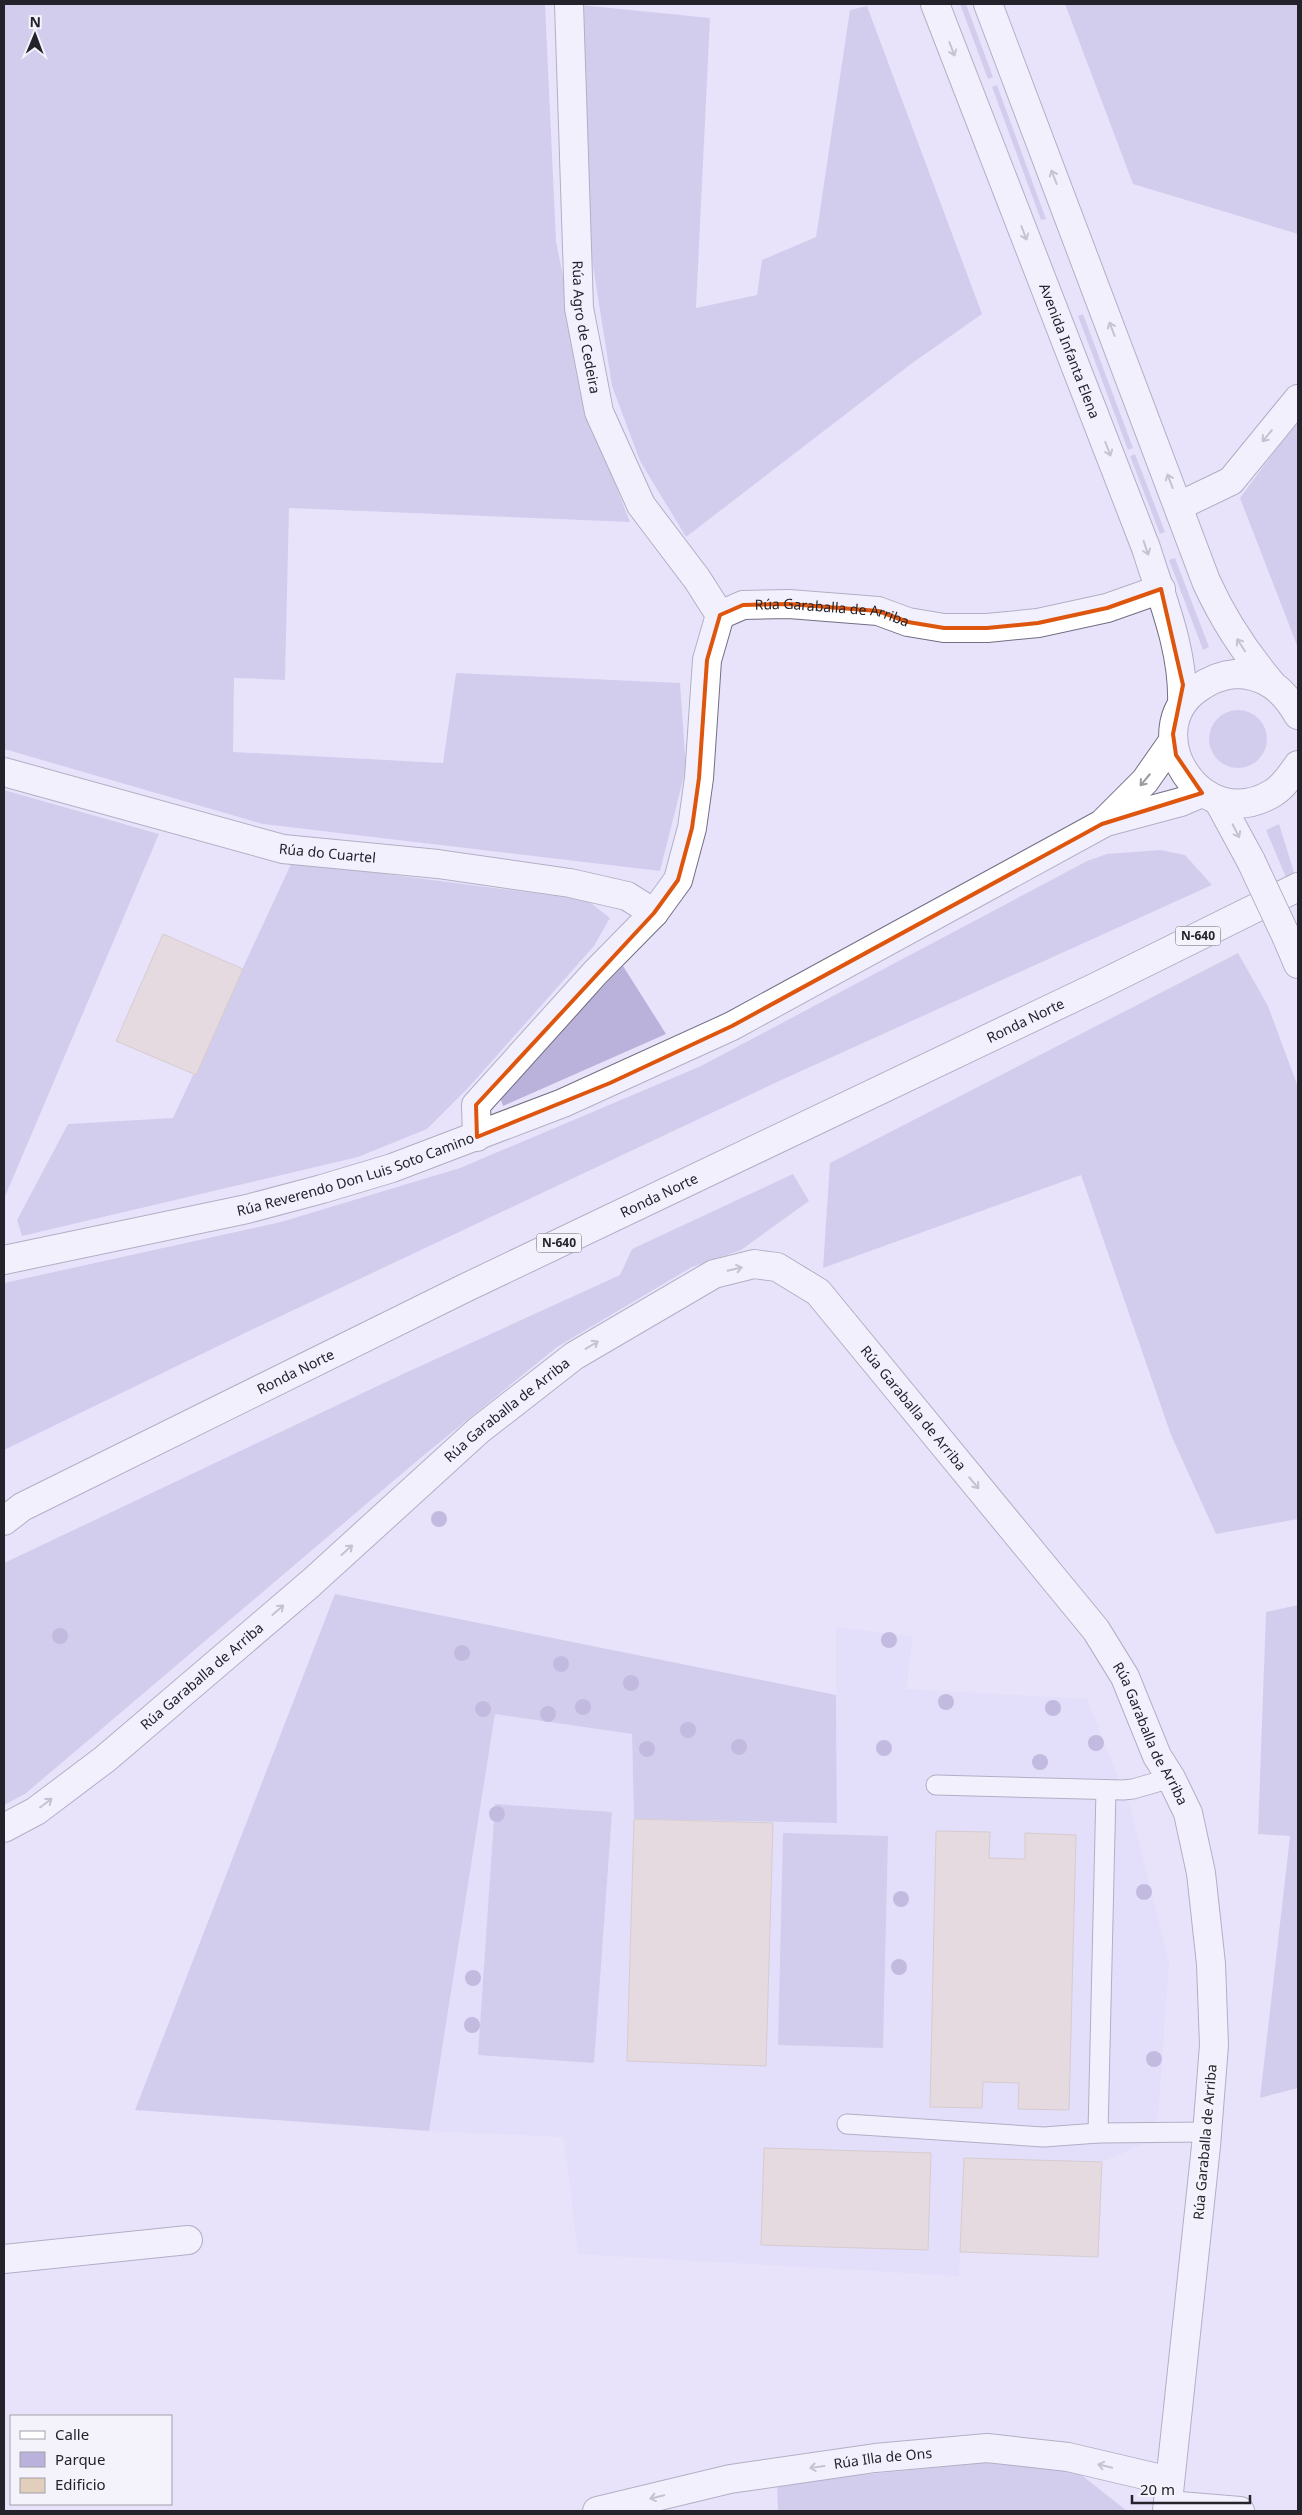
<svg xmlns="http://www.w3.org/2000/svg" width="1302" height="2515" viewBox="0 0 1302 2515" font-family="'Noto Sans',sans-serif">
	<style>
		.built { fill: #ded7f6 }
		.green { fill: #bbb2dc }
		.building { fill: #e1cfbc; stroke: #c0af9c }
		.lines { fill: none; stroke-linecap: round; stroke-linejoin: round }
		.lane-casing { stroke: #726e83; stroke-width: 21 }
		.street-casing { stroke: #726e83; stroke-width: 30 }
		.secondary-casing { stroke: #726e83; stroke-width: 30 }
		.highway-casing { stroke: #726e83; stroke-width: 30 }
		.lane { stroke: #fff; stroke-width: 19 }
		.street { stroke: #fff; stroke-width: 28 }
		.secondary { stroke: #fff; stroke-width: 28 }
		.highway { stroke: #fff; stroke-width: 28 }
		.secondary-bridge-casing { stroke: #726e83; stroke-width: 30; stroke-linecap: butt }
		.secondary-bridge { stroke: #fff; stroke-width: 28 }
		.tree { fill: #9789bc }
		.oneway { stroke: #9c9ca0 }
		.marked { fill: none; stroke: #de560e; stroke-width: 4; stroke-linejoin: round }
		.labels { text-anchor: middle; stroke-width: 5; stroke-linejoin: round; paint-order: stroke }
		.shield { fill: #f4f3fc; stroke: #62616a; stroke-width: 1 }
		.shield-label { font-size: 12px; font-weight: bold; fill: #24222b }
		.street-label { font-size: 14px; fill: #24222b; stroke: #f4f3fc }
	</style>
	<rect width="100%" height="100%" fill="#e8e3fb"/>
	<!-- built -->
	<path class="built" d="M836,1627L913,1637L906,1689L1087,1699L1130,1807L1169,1963L1156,2144H1143L1102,2162L964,2158L959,2276L578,2254L564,2137L429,2131L495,1714L632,1734L634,1819L837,1823Z"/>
	<!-- green -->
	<g class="green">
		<path d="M4,4H545L556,241L593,426L630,522L289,508L285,680L234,678L233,752L443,763L456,673L680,683L686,768L660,871L263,824L4,749Z"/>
		<path d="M960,4H966L993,77L988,79Z"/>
		<path d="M1065,4H1298V234L1133,184Z"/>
		<path d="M581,5L710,18L696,308L757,295L762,260L816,237L850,10L867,6L982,314L911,364L686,537L640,461L612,386L589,241Z"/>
		<path d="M997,85L1046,219L1041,220L992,87Z"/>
		<path d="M1083,314L1133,448L1128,450L1078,316Z"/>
		<path d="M1298,419V648L1240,498Z"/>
		<path d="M1135,454L1165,532L1160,534L1130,456Z"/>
		<path d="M1175,558L1209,647L1203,650L1169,560Z"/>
		<circle cx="1238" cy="739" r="29"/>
		<path d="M4,790L159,834L4,1199Z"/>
		<path d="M1279,824L1298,885V906L1266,830Z"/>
		<path d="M1160,850L1185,855L1212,885L777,1082L245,1333L4,1450V1283L281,1222L460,1168L701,1066L1087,861L1107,854Z"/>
		<path d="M292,862L587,900L610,918L594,946L469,1087L427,1129L358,1157L22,1236L17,1220L68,1124L173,1118Z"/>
		<path d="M1238,953L1268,1006L1298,1087V1519L1216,1534L1171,1435L1081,1175L823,1268L830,1163Z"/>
		<path d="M623,966L666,1034L503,1106L499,1094Z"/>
		<path d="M793,1174L809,1201L741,1250L692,1267L557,1347L424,1455L25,1794L4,1805V1563L405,1373L620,1275L632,1249Z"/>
		<path d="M335,1594L836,1695L837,1823L634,1819L632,1734L495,1714L429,2131L135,2110Z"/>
		<path d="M1298,1605V2088L1260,2098L1290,1836L1258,1834L1266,1612Z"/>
		<path d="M495,1804L612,1812L594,2063L478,2055Z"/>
		<path d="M783,1833L888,1836L883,2048L778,2045Z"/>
		<path d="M1013,2460L1079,2473L1127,2511H778L777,2483Z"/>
	</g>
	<!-- building -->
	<g class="building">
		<path d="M163,934L243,969L196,1075L116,1041Z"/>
		<path d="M634,1819L773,1823L766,2066L627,2061Z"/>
		<path d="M936,1831L990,1832L989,1858L1025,1859V1833L1076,1835L1069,2110L1018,2109L1019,2083L983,2082L982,2108L930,2107Z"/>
		<path d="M764,2148L931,2153L928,2250L761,2245Z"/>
		<path d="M964,2158L1102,2162L1098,2257L960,2252Z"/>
	</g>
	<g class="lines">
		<!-- lane casing -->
		<g class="lane-casing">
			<g id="lane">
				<path d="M936,1785L1123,1790L1133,1789L1171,1778"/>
				<path d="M847,2124L1044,2137L1098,2133L1207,2132"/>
				<path d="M1098,2133L1106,1790"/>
			</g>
		</g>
		<!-- street casing -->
		<g class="street-casing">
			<g id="street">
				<path id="s1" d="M569,4L579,308L599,412L641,505L697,579L720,615"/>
				<path d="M1179,506L1231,481L1298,399"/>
				<path id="s2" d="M4,772L283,849L438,864L570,883L627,896L654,913"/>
				<path id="s3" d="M477,1137L476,1105L595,973L654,913L678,880L692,828L699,778L707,660L720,615L743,605L789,604L878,611L908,622L944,628H987L1038,623L1107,608L1161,589"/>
				<path id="s4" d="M4,1828L36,1811L105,1759L311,1583L479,1430L574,1356L714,1274L754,1264L777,1267L818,1292L1096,1630L1125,1677L1157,1756L1171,1778L1188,1813L1201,1873L1211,1964L1214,2045L1206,2146L1167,2511"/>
				<path d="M4,2259L188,2240"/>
				<path d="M1168,2505L1240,2511"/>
				<path id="s5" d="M597,2511L730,2479L875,2458L987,2448L1068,2457L1170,2481"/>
			</g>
		</g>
		<!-- secondary casing -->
		<g class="secondary-casing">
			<g id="secondary">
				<path id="s6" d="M935,4L1146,548C1162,599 1184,650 1182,704"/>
				<path d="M988,4L1206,581C1223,619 1244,651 1271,683"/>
				<path d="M1298,715C1284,690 1265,674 1235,674C1221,675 1208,681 1197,689C1137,732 1201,837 1273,793C1284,786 1291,775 1298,765"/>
				<path d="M1219,802L1251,861"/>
				<path d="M1106,822L1181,802L1202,793"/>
				<path d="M1287,938L1298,964"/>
				<path id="s7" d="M4,1260L247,1209L322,1189L392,1168L563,1103L732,1026L1102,824L1145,781L1173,741"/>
			</g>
		</g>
		<!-- highway casing -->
		<g class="highway-casing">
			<g id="highway">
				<path id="s8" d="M4,1521L22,1507L465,1288L1098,986L1298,887"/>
			</g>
		</g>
		<!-- lane -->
		<use href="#lane" class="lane"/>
		<!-- street -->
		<use href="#street" class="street"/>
		<!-- secondary -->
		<use href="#secondary" class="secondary"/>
		<!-- highway -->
		<use href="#highway" class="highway"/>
		<!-- secondary-bridge casing -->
		<g class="secondary-bridge-casing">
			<path id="secondary-bridge" d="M1251,861L1287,938"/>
		</g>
		<!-- secondary-bridge -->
		<use href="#secondary-bridge" class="secondary-bridge"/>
	</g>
	<!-- trees -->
	<g class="tree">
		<circle cx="439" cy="1519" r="8"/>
		<circle cx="60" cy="1636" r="8"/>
		<circle cx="889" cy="1640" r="8"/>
		<circle cx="462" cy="1653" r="8"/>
		<circle cx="561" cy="1664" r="8"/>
		<circle cx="631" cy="1683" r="8"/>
		<circle cx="946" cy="1702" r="8"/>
		<circle cx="583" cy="1707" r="8"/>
		<circle cx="1053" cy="1708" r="8"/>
		<circle cx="483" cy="1709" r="8"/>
		<circle cx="548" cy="1714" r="8"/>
		<circle cx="688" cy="1730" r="8"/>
		<circle cx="1096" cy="1743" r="8"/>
		<circle cx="739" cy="1747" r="8"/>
		<circle cx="884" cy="1748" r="8"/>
		<circle cx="647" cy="1749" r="8"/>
		<circle cx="1040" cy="1762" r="8"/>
		<circle cx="497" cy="1814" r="8"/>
		<circle cx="1144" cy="1892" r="8"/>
		<circle cx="901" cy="1899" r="8"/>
		<circle cx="899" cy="1967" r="8"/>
		<circle cx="473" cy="1978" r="8"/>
		<circle cx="472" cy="2025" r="8"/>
		<circle cx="1154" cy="2059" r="8"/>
	</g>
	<!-- one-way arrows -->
	<defs><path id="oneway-shaft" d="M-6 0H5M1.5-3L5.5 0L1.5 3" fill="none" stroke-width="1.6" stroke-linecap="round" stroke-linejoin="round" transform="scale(1.25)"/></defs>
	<g class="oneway">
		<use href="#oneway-shaft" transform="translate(952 49) rotate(69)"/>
		<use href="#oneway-shaft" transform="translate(1054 177) rotate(-111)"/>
		<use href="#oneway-shaft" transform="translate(1024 233) rotate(69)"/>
		<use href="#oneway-shaft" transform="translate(1112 329) rotate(-111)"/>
		<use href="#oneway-shaft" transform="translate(1267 436) rotate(130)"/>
		<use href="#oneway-shaft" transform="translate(1108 449) rotate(69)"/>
		<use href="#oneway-shaft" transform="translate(1170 481) rotate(-111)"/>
		<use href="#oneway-shaft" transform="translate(1146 548) rotate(71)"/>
		<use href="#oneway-shaft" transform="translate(1241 645) rotate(-123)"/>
		<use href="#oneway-shaft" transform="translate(1145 780) rotate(130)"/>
		<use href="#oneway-shaft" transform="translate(1236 831) rotate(63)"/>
		<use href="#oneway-shaft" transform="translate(735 1269) rotate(-13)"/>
		<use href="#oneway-shaft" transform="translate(592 1345) rotate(-31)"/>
		<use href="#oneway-shaft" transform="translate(974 1483) rotate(50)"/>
		<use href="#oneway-shaft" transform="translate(347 1550) rotate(-42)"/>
		<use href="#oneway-shaft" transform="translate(278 1610) rotate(-41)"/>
		<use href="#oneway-shaft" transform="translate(46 1803) rotate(-37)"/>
		<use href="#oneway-shaft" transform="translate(1105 2466) rotate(-166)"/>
		<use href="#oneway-shaft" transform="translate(817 2467) rotate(172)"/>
		<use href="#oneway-shaft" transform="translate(657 2497) rotate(167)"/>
	</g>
	<!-- marked area -->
	<path d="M0 0H1302V2515H0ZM1161,589L1183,685L1173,734L1176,755L1202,793L1102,824L732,1026L610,1083L477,1137L476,1105L654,913L678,880L692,828L699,778L707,660L720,615L743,605L789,604L878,611L908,622L944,628H987L1038,623L1107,608Z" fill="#e8e3fb" fill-opacity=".55" fill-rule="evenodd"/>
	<path class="marked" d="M1161,589L1183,685L1173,734L1176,755L1202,793L1102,824L732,1026L610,1083L477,1137L476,1105L654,913L678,880L692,828L699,778L707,660L720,615L743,605L789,604L878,611L908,622L944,628H987L1038,623L1107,608Z"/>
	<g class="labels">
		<!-- shield labels -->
		<g class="shield">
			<rect x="1175.5" y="926.5" width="45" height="19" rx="4"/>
			<rect x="536.5" y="1233.5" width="45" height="19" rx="4"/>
		</g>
		<g class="shield-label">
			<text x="1198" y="940">N-640</text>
			<text x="559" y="1247">N-640</text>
		</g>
		<!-- street labels -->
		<g class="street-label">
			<text dy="5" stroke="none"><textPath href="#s1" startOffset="324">Rúa Agro de Cedeira</textPath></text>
			<text dy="5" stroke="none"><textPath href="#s6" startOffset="372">Avenida Infanta Elena</textPath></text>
			<text dy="5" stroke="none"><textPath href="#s3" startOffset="719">Rúa Garaballa de Arriba</textPath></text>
			<text dy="5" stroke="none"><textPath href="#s2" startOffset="334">Rúa do Cuartel</textPath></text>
			<text dy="5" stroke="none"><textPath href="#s8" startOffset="1138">Ronda Norte</textPath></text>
			<text dy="5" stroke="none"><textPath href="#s7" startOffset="362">Rúa Reverendo Don Luis Soto Camino</textPath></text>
			<text dy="5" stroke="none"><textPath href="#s8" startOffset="732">Ronda Norte</textPath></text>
			<text dy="5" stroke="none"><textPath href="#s8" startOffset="328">Ronda Norte</textPath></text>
			<text dy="5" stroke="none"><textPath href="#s4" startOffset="1166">Rúa Garaballa de Arriba</textPath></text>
			<text dy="5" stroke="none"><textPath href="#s4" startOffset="655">Rúa Garaballa de Arriba</textPath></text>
			<text dy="5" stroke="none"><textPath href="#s4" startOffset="250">Rúa Garaballa de Arriba</textPath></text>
			<text dy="5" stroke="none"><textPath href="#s4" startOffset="1571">Rúa Garaballa de Arriba</textPath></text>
			<text transform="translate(1205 2142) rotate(-85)" y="5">Rúa Garaballa de Arriba</text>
			<text dy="5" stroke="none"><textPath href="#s5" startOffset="291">Rúa Illa de Ons</textPath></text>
		</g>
	</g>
	<!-- border -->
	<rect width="1302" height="2515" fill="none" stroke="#24222b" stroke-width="10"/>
	<!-- legend -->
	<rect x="10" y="2415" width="162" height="90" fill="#f4f3fc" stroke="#a19fa8"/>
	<rect x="20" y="2431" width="25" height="8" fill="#ffffff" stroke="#a19fa8"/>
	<text x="55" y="2440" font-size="15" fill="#24222b">Calle</text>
	<rect x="20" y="2452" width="25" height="15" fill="#bbb2dc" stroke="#a19fa8"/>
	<text x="55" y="2465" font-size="15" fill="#24222b">Parque</text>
	<rect x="20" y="2478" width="25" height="15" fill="#e1cfbc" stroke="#a19fa8"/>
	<text x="55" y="2490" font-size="15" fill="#24222b">Edificio</text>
	<!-- north arrow -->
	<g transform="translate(35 35) rotate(1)" stroke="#f4f3fc" stroke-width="4" paint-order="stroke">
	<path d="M0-4L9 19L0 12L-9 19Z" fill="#24222b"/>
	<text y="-8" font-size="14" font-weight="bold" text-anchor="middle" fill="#24222b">N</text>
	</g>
	<!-- scale -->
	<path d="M1132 2495v8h118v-8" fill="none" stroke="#24222b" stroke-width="2.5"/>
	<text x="1140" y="2495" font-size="15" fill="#24222b" stroke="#f4f3fc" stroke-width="4" paint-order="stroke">20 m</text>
</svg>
